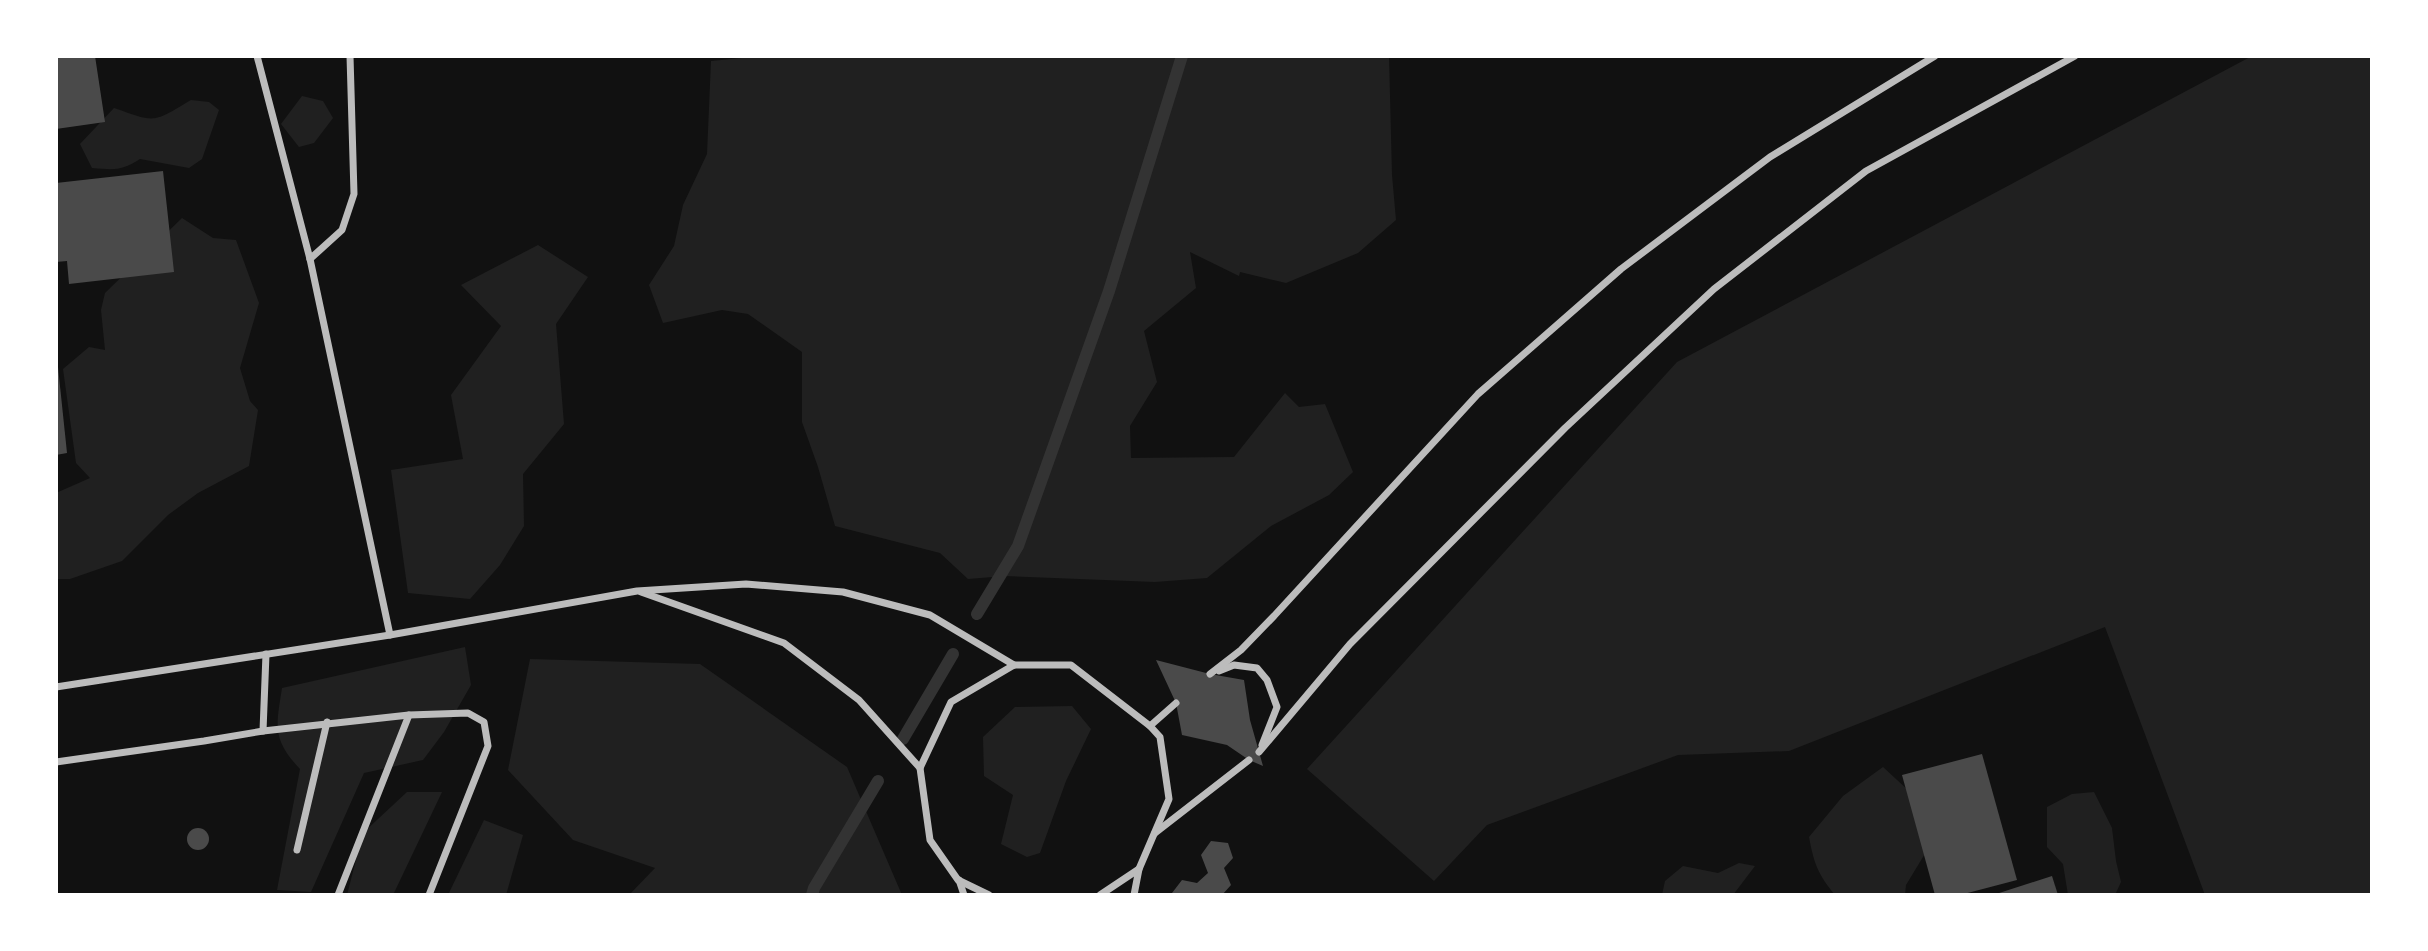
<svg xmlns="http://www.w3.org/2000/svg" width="2428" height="951" viewBox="0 0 2428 951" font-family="'Noto Sans',sans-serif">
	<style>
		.green { fill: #202020 }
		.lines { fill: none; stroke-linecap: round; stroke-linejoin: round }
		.stream { stroke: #333; stroke-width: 12 }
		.building { fill: #4a4a4a }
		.minor { stroke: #bcbcbc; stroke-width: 7 }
	</style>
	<rect width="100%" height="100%" fill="#111"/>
	<!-- green -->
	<g class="green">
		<path d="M762,56H1389L1392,175L1396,220L1358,253L1286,283L1240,272L1239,276L1190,252L1196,288L1144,331L1157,382L1130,426L1131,458L1234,457L1285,393L1299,407L1325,404L1353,472L1329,495L1271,526L1207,578L1155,582L1005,576L968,579L940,553L835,526L818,467L802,422V352L748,314L722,310L663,323L649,285L674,246L683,205L707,154L711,61Z"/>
		<path d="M2252,56H2372V895H2205L2105,627L1789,751L1678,755L1487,825L1434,881L1307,769L1677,362Z"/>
		<path d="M302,96L323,101L333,118L314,143L299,147L281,124Z"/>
		<path d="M191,100L209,102L219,110L202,159L189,168L140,159C121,171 115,170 92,168L80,144L114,108C157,123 152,123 191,100Z"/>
		<path d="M182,218L213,238L236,240L259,303L240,368L250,401L258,410L249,466L198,493L168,515L122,561L70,579H56V493L90,478L76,463L63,369L89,347L105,350L101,310L105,293Z"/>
		<path d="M538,245L588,277L556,324L564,424L523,474L524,526L500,565L470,599L408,593L391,470L463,459L451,395L501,326L461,285Z"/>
		<path d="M465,647L471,685L444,732L423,760L364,773L311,892L277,890L300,769C272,739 276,727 282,688Z"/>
		<path d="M530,659L700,664L847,767L902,895H629L655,868L573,840L508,770Z"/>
		<path d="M1072,706L1091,729L1066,781L1040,853L1027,857L1001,844L1013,795L984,776L983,737L1015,707Z"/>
		<path d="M1883,767L1923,804L1929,847L1906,885L1905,895H1835C1818,874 1814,864 1809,837L1843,796Z"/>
		<path d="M407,792H442L393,895H347L363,833Z"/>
		<path d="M2094,792L2112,828L2116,861L2121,882L2115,895H2068L2063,864L2047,847V807L2072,794Z"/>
		<path d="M484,820L523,835L506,895H448Z"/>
		<path d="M1739,863L1755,866L1733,895H1662L1665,881L1683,866L1718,873Z"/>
	</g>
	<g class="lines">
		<!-- stream -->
		<g class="stream">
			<path d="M977,614L1018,546L1109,291L1182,56"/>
			<path d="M903,739L953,654"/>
			<path d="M812,895L814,888L878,781"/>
		</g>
	</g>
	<!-- building -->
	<g class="building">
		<path d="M56,56H95L105,122L56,129Z"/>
		<path d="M163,171L174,272L69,284L67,261L56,262V183Z"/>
		<path d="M56,367H58L67,453L56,455Z"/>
		<path d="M1156,660L1210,674L1244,680L1250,720L1263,766L1249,760L1227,745L1182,735L1176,703Z"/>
		<path d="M1982,754L2017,880L1960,895H1935L1902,775Z"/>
		<circle cx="198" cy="839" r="11"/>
		<path d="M1211,841L1228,843L1233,858L1224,868L1231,885L1222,895H1173L1172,893L1182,880L1197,883L1208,873L1201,855Z"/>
		<path d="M2052,876L2058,895H1996V894Z"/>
	</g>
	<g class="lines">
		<!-- minor -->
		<g class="minor">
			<path d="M257,56L310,259L390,635"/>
			<path d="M310,259L342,230L354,194L350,56"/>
			<path d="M641,592L784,643L859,700L920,768"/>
			<path d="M1219,671L1234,665L1257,668L1267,680L1277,707L1262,745"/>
			<path d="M1210,674L1241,650L1274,616L1478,394L1621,269L1770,157L1935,56"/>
			<path d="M56,687L390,635L637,591L746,584L843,592L930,615L1014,665"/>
			<path d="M1150,726L1176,703"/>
			<path d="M263,731L409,715L468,713L484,722L488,746L429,895"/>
			<path d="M1259,752L1350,644L1565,428L1714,289L1866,171L2075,56"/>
			<path d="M56,762L204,741L263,731L266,654"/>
			<path d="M1155,833L1249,760"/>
			<path d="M297,850L327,722"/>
			<path d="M959,880L964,895"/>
			<path d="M338,895L409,715"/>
			<path d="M989,895L958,880L930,840L920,768L951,702L1014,665H1071L1150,726L1160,737L1169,799L1139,869L1100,895"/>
			<path d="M1134,895L1139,869"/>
		</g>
	</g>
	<!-- border -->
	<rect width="2428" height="951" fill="none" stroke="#ffffff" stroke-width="116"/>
</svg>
